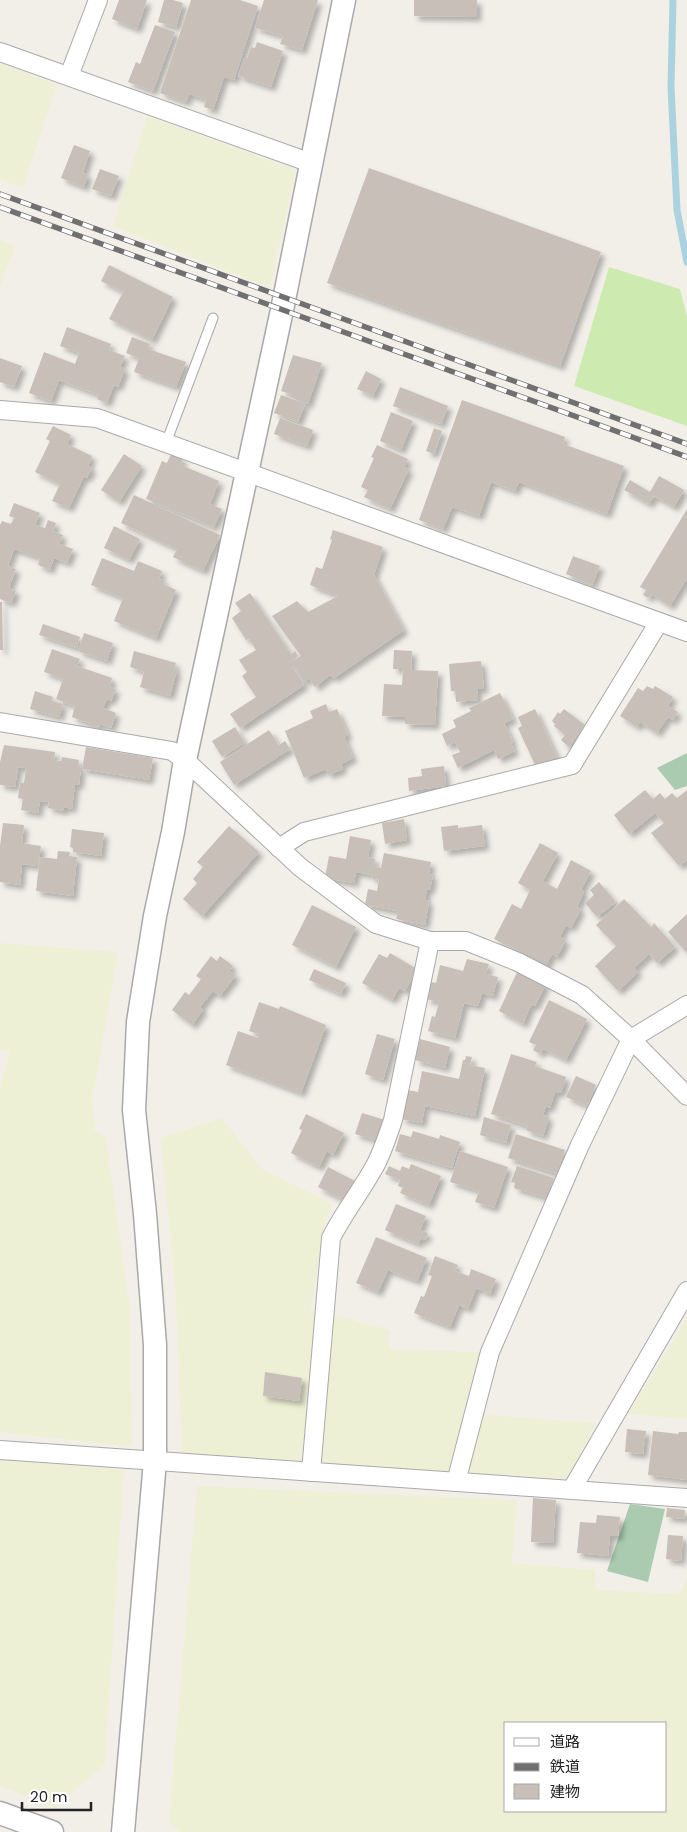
<svg xmlns="http://www.w3.org/2000/svg" width="687" height="1832" viewBox="0 0 687 1832" font-family="Poppins,'Noto Sans JP',sans-serif">
	<style>
		.farmland { fill: #eef0d5; fill-rule: evenodd }
		.grass { fill: #cdebb0 }
		.cemetery { fill: #aacbaf }
		.lines { fill: none; stroke-linecap: round; stroke-linejoin: round }
		.stream { stroke: #aad3df; stroke-width: 7 }
		.building { fill: #c7bfb8; filter: url(#shadow) }
		.service-casing { stroke: #a9a9a9; stroke-width: 11 }
		.minor-casing { stroke: #a9a9a9; stroke-width: 20 }
		.tertiary-casing { stroke: #a9a9a9; stroke-width: 25 }
		.service { stroke: #fff; stroke-width: 9 }
		.minor { stroke: #fff; stroke-width: 18 }
		.tertiary { stroke: #fff; stroke-width: 22 }
		.rail-casing { stroke: #707070; stroke-width: 5.5 }
		.rail { stroke: #fff; stroke-width: 4; stroke-dasharray: 11; stroke-linecap: butt }
	</style>
	<defs>
		<filter id="shadow"><feDropShadow dx="4.5" dy="4.5" stdDeviation="2.5" flood-color="#0004"/></filter>
	</defs>
	<rect width="100%" height="100%" fill="#f2efe9"/>
	<!-- farmland -->
	<g class="farmland">
		<path d="M0,63L57,84L23,188L0,179Z"/>
		<path d="M147,116L296,170L270,288L113,226Z"/>
		<path d="M0,240L15,246L0,286Z"/>
		<path d="M0,943L118,952L92,1103L96,1128H92L106,1137L130,1310L132,1447L0,1432V1088L10,1051L0,1050Z"/>
		<path d="M222,1118L262,1169L333,1204L325,1221L311,1309L390,1330L389,1349L480,1352L463,1413L596,1423L568,1479L182,1454L175,1281L160,1138Z"/>
		<path d="M687,1318V1419L628,1414Z"/>
		<path d="M0,1459L124,1470L105,1764L55,1808L0,1786Z"/>
		<path d="M197,1486L517,1500L512,1563L595,1570L596,1590L679,1594L687,1579V1832H179L169,1820ZM506,1723H666V1811H506Z"/>
	</g>
	<!-- grass -->
	<path class="grass" d="M609,267L680,289L687,317V426L574,386Z"/>
	<!-- cemetery -->
	<g class="cemetery">
		<path d="M687,753V786L675,790L657,768Z"/>
		<path d="M630,1504L665,1509L648,1582L607,1571Z"/>
	</g>
	<g class="lines">
		<!-- stream -->
		<path class="stream" d="M673,0L671,87L677,210L687,262"/>
	</g>
	<!-- building -->
	<g class="building">
		<path d="M119,0H147L137,29L112,19Z"/>
		<path d="M164,0H173L183,3L176,27L158,22Z"/>
		<path d="M191,0H240L258,6L234,80L224,77L213,110L204,107L206,100L189,94L186,102L160,93Z"/>
		<path d="M264,0H318L302,50L280,44L283,36L255,28Z"/>
		<path d="M414,0H477V17L414,16Z"/>
		<path d="M155,25L175,32L153,91L128,82L136,62L140,64Z"/>
		<path d="M257,42L283,51L271,87L238,76L244,59H247L251,47L255,48Z"/>
		<path d="M74,145L90,151L83,173L88,175L84,187L61,178Z"/>
		<path d="M369,168L601,252L560,366L327,283Z"/>
		<path d="M100,169L119,176L111,196L92,189Z"/>
		<path d="M109,265L173,297L152,340L109,319L123,292L101,281Z"/>
		<path d="M67,327L111,344L109,350L125,356L120,367L125,369L118,387L114,385L107,403L97,399L99,395L59,380L51,401L29,393L44,352L75,364L79,353L60,346Z"/>
		<path d="M132,337L150,344L148,349L186,362L176,387L134,372L139,358L126,353Z"/>
		<path d="M293,355L322,363L308,404L290,397L291,394L281,391Z"/>
		<path d="M0,358L22,366L14,387L0,382Z"/>
		<path d="M366,371L381,379L373,396L357,389Z"/>
		<path d="M400,387L448,406L441,424L393,406Z"/>
		<path d="M281,395L305,404L298,422L274,413Z"/>
		<path d="M462,400L565,437L563,444L624,466L607,514L519,482L515,491L491,482L479,516L452,507L443,529L419,520Z"/>
		<path d="M391,412L413,421L401,450L380,441Z"/>
		<path d="M280,418L313,430L307,446L274,434Z"/>
		<path d="M53,426L71,435L67,444L92,456L88,466L92,468L87,478L84,476L69,508L52,501L60,484L35,472L50,441L46,439Z"/>
		<path d="M434,428L442,431L434,454L426,451Z"/>
		<path d="M377,445L408,459L404,467L409,469L390,509L364,497L368,490L361,487L374,458L371,457Z"/>
		<path d="M124,454L142,466L119,502L101,490Z"/>
		<path d="M171,454L183,459L181,465L219,481L210,504L222,509L214,527L146,499L162,461L167,463Z"/>
		<path d="M659,476L684,490L674,507L654,496L649,504L624,490L630,480L650,492Z"/>
		<path d="M134,495L220,535L203,571L173,557L177,549L121,523Z"/>
		<path d="M14,503L40,513L35,525L45,528L48,520L56,523L53,531L63,535L59,544L73,549L67,563L54,558L50,570L38,565L40,558L14,549L8,566L16,569L9,588L16,591L11,603L0,599V525L2,521L11,524L14,518L9,516Z"/>
		<path d="M687,509V578L670,606L651,594L648,598L643,595L646,590L640,587Z"/>
		<path d="M114,526L140,539L129,560L104,548Z"/>
		<path d="M333,530L383,547L374,575L404,630L334,678L330,675L315,687L309,678L304,682L291,662L301,656L272,616L297,601L308,612L338,596L310,585L316,567L322,569L332,540L330,539Z"/>
		<path d="M573,556L600,566L592,585L566,574Z"/>
		<path d="M102,558L134,571L138,561L162,571L159,578L165,581L163,584L176,590L156,638L114,621L123,598L91,585Z"/>
		<path d="M250,593L291,654L295,651L298,656L289,662L304,685L240,728L230,714L256,697L242,676L247,672L239,660L256,650L249,639L246,640L232,618L241,611L235,603Z"/>
		<path d="M0,602H2L3,650H0Z"/>
		<path d="M43,624L80,637L77,648L39,635Z"/>
		<path d="M84,633L113,643L107,661L78,651Z"/>
		<path d="M52,649L80,659L77,666L112,678L110,687L116,689L111,701L107,699L103,708L116,713L111,728L100,724L99,727L72,717L75,706L56,699L63,679L44,672Z"/>
		<path d="M394,650L412,651L411,670L438,671L435,725L405,724V717L382,716L384,684L402,685L403,669H393Z"/>
		<path d="M134,651L176,663L174,669L177,670L170,696L140,687L144,672L130,667Z"/>
		<path d="M481,661L484,689H477L478,700L456,702L455,691H451L449,664Z"/>
		<path d="M647,686L653,689L655,686L673,697L668,706L678,712L673,720L668,717L657,733L640,722L637,727L620,716L638,688L643,691Z"/>
		<path d="M35,691L53,697L52,701L63,704L59,717L30,709Z"/>
		<path d="M500,693L513,719L504,723L513,742L511,743L515,751L498,759L494,750L458,768L452,755L460,752L455,742L447,746L442,734L456,727L453,720L471,711L469,708Z"/>
		<path d="M326,704L329,712L337,709L348,735L344,737L353,758L341,764L343,769L328,775L326,769L304,778L285,731L313,718L310,711Z"/>
		<path d="M535,709L557,757L536,767L518,728L522,726L518,717Z"/>
		<path d="M564,709L585,725L569,747L561,740L565,735L554,726L555,724L552,721L558,712L560,714Z"/>
		<path d="M235,727L245,743L222,757L212,741Z"/>
		<path d="M269,730L279,745L285,741L290,749L234,785L220,762Z"/>
		<path d="M4,745L55,752L54,760L61,761L62,757L79,760L78,767L81,768L79,785L75,784L72,809L64,807V811L48,808L49,802L40,801L38,813L21,810L23,799L18,798L20,783H24L26,768L18,767L15,787L0,785V762Z"/>
		<path d="M86,747L153,758L149,780L82,769Z"/>
		<path d="M444,766L446,786L409,791L408,778L422,776L421,769Z"/>
		<path d="M645,790L653,799L660,793L665,799L672,793L677,798L687,790V860L679,866L651,833L664,823L655,813L629,834L614,815Z"/>
		<path d="M404,819L407,840L385,844L382,823Z"/>
		<path d="M3,823L24,825L22,843L41,846L38,866L22,864L20,885L0,882V846Z"/>
		<path d="M458,825V828L482,825L485,846L444,851L441,827Z"/>
		<path d="M229,826L259,852L202,916L183,899L197,883L193,879L203,867L197,862Z"/>
		<path d="M72,829L104,833L101,856L73,852V848L70,847Z"/>
		<path d="M350,836L371,840L368,857L375,859L374,866L381,868L384,853L431,862L429,874L433,875L430,890L427,889L425,900L429,901L425,925L396,919L398,911L365,905L368,889L377,891L379,880L371,878L372,875L356,872L354,883L325,878L329,856L346,859Z"/>
		<path d="M540,843L558,853L543,881L557,889L571,860L591,871L581,890L584,892L577,907L581,909L571,928L566,925L560,937L566,940L557,957L552,954L546,966L494,939L512,904L521,909L530,890L518,883Z"/>
		<path d="M58,851L70,852L69,856L77,857L73,896L36,891L40,857L57,859Z"/>
		<path d="M599,882L616,902L597,917L585,903L594,895L590,890Z"/>
		<path d="M624,899L651,927L654,923L675,947L657,963L649,954L634,968L638,972L618,991L595,966L616,946L596,925Z"/>
		<path d="M312,905L356,927L336,967L292,945Z"/>
		<path d="M687,914V953L668,932Z"/>
		<path d="M390,953L417,969L405,991L399,988L392,1000L362,983L379,954L387,958Z"/>
		<path d="M211,956L217,961L220,956L233,966L229,971L236,975L220,996L213,991L200,1007L203,1010L192,1025L172,1010L185,992L189,995L201,979L196,976Z"/>
		<path d="M467,959L489,964L486,974L498,977L493,996L482,993L478,1006L464,1003L455,1038L428,1031L432,1016L435,1017L439,1002L426,999L431,982L436,983L440,965L463,971Z"/>
		<path d="M314,969L346,983L341,994L309,980Z"/>
		<path d="M518,970L546,984L535,1006L531,1005L523,1024L499,1011Z"/>
		<path d="M549,1000L587,1019L566,1060L543,1049L540,1054L533,1050L536,1045L529,1042Z"/>
		<path d="M259,1002L279,1009L280,1006L326,1025L301,1093L226,1065L238,1031L258,1038L259,1034L249,1031Z"/>
		<path d="M377,1034L395,1039L383,1080L365,1074Z"/>
		<path d="M420,1039L450,1047L445,1068L415,1060Z"/>
		<path d="M511,1054L537,1062L535,1066L566,1077L561,1093L555,1092L550,1108L546,1106L543,1115L549,1117L543,1136L526,1130L527,1126L491,1114Z"/>
		<path d="M466,1056L472,1057L470,1065L485,1068L475,1116L425,1106L422,1123L401,1119L407,1090L418,1092L422,1071L459,1079L463,1060H465Z"/>
		<path d="M576,1076L596,1085L587,1106L566,1097Z"/>
		<path d="M362,1113L385,1120L379,1141L355,1134Z"/>
		<path d="M306,1114L344,1133L333,1155L327,1151L319,1167L291,1153L302,1130L299,1129Z"/>
		<path d="M484,1117L511,1125L506,1143L480,1135Z"/>
		<path d="M413,1131L439,1139L440,1135L460,1142L452,1168L395,1151L400,1134L411,1137Z"/>
		<path d="M516,1134L565,1150L557,1174L508,1158Z"/>
		<path d="M460,1151L508,1167L494,1208L475,1202L479,1191L450,1182Z"/>
		<path d="M411,1164L441,1176L429,1205L400,1193L403,1188L398,1186L400,1180L385,1174L389,1166L400,1171L402,1166L409,1169Z"/>
		<path d="M517,1166L554,1178L547,1198L514,1188L515,1183L511,1182Z"/>
		<path d="M328,1167L355,1181L345,1201L318,1187Z"/>
		<path d="M396,1204L426,1216L420,1230L428,1233L425,1240L421,1238L418,1244L385,1230Z"/>
		<path d="M376,1237L427,1258L417,1281L388,1270L378,1292L356,1283Z"/>
		<path d="M435,1256L458,1265L455,1271L469,1276L471,1269L496,1279L490,1294L476,1288L468,1309L459,1305L450,1327L414,1313L421,1296L424,1297L432,1276L428,1275Z"/>
		<path d="M265,1372L302,1378L299,1401L263,1396Z"/>
		<path d="M627,1429L646,1431L643,1454L625,1452Z"/>
		<path d="M653,1431L678,1434L679,1432H687V1480L648,1475Z"/>
		<path d="M533,1498L556,1500L553,1543L531,1542Z"/>
		<path d="M667,1508L685,1510L684,1519L666,1517Z"/>
		<path d="M597,1515L620,1517L618,1536H610L608,1556L577,1553L580,1522L596,1523Z"/>
		<path d="M668,1535L683,1536L681,1561L666,1559Z"/>
	</g>
	<g class="lines">
		<!-- service casing -->
		<g class="service-casing">
			<path id="service" d="M166,443L213,318"/>
		</g>
		<!-- minor casing -->
		<g class="minor-casing">
			<g id="minor">
				<path d="M0,52L311,163"/>
				<path d="M69,76L98,0"/>
				<path d="M0,410L97,418L687,632"/>
				<path d="M0,722L172,751L185,760L300,867L376,924L430,941H466L518,962L582,995L631,1039L687,1096"/>
				<path d="M279,848L304,832L572,765L659,622"/>
				<path d="M0,1450L687,1498"/>
				<path d="M311,1472L331,1238C344,1212 362,1190 376,1164C383,1150 388,1135 393,1120L430,941"/>
				<path d="M456,1482L490,1352L580,1145L631,1039L687,1005"/>
				<path d="M572,1489L687,1291"/>
			</g>
		</g>
		<!-- tertiary casing -->
		<g class="tertiary-casing">
			<g id="tertiary">
				<path d="M0,1813L52,1832"/>
				<path d="M123,1832L155,1461V1345L145,1214L134,1110L138,1022L155,916L173,832L185,760L282,310L344,0"/>
			</g>
		</g>
		<!-- service -->
		<use href="#service" class="service"/>
		<!-- minor -->
		<use href="#minor" class="minor"/>
		<!-- tertiary -->
		<use href="#tertiary" class="tertiary"/>
		<!-- rail casing -->
		<g class="rail-casing">
			<g id="rail">
				<path d="M0,194L687,444"/>
				<path d="M0,207L687,457"/>
			</g>
		</g>
		<!-- rail -->
		<use href="#rail" class="rail"/>
	</g>
	<!-- legend -->
	<rect x="504" y="1722" width="162" height="90" fill="#ffffff" stroke="#a7a7a7"/>
	<rect x="514" y="1738" width="25" height="8" fill="#ffffff" stroke="#a7a7a7"/>
	<text x="550" y="1747" font-size="15" fill="#222222">道路</text>
	<rect x="514" y="1763" width="25" height="8" fill="#707070" stroke="#a7a7a7"/>
	<text x="550" y="1772" font-size="15" fill="#222222">鉄道</text>
	<rect x="514" y="1784" width="25" height="15" fill="#c7bfb8" stroke="#a7a7a7"/>
	<text x="550" y="1797" font-size="15" fill="#222222">建物</text>
	<!-- scale -->
	<path d="M22 1802v8h69v-8" fill="none" stroke="#222222" stroke-width="2.5"/>
	<text x="30" y="1802" font-size="15" fill="#222222" stroke="#ffffff" stroke-width="4" paint-order="stroke">20 m</text>
</svg>
